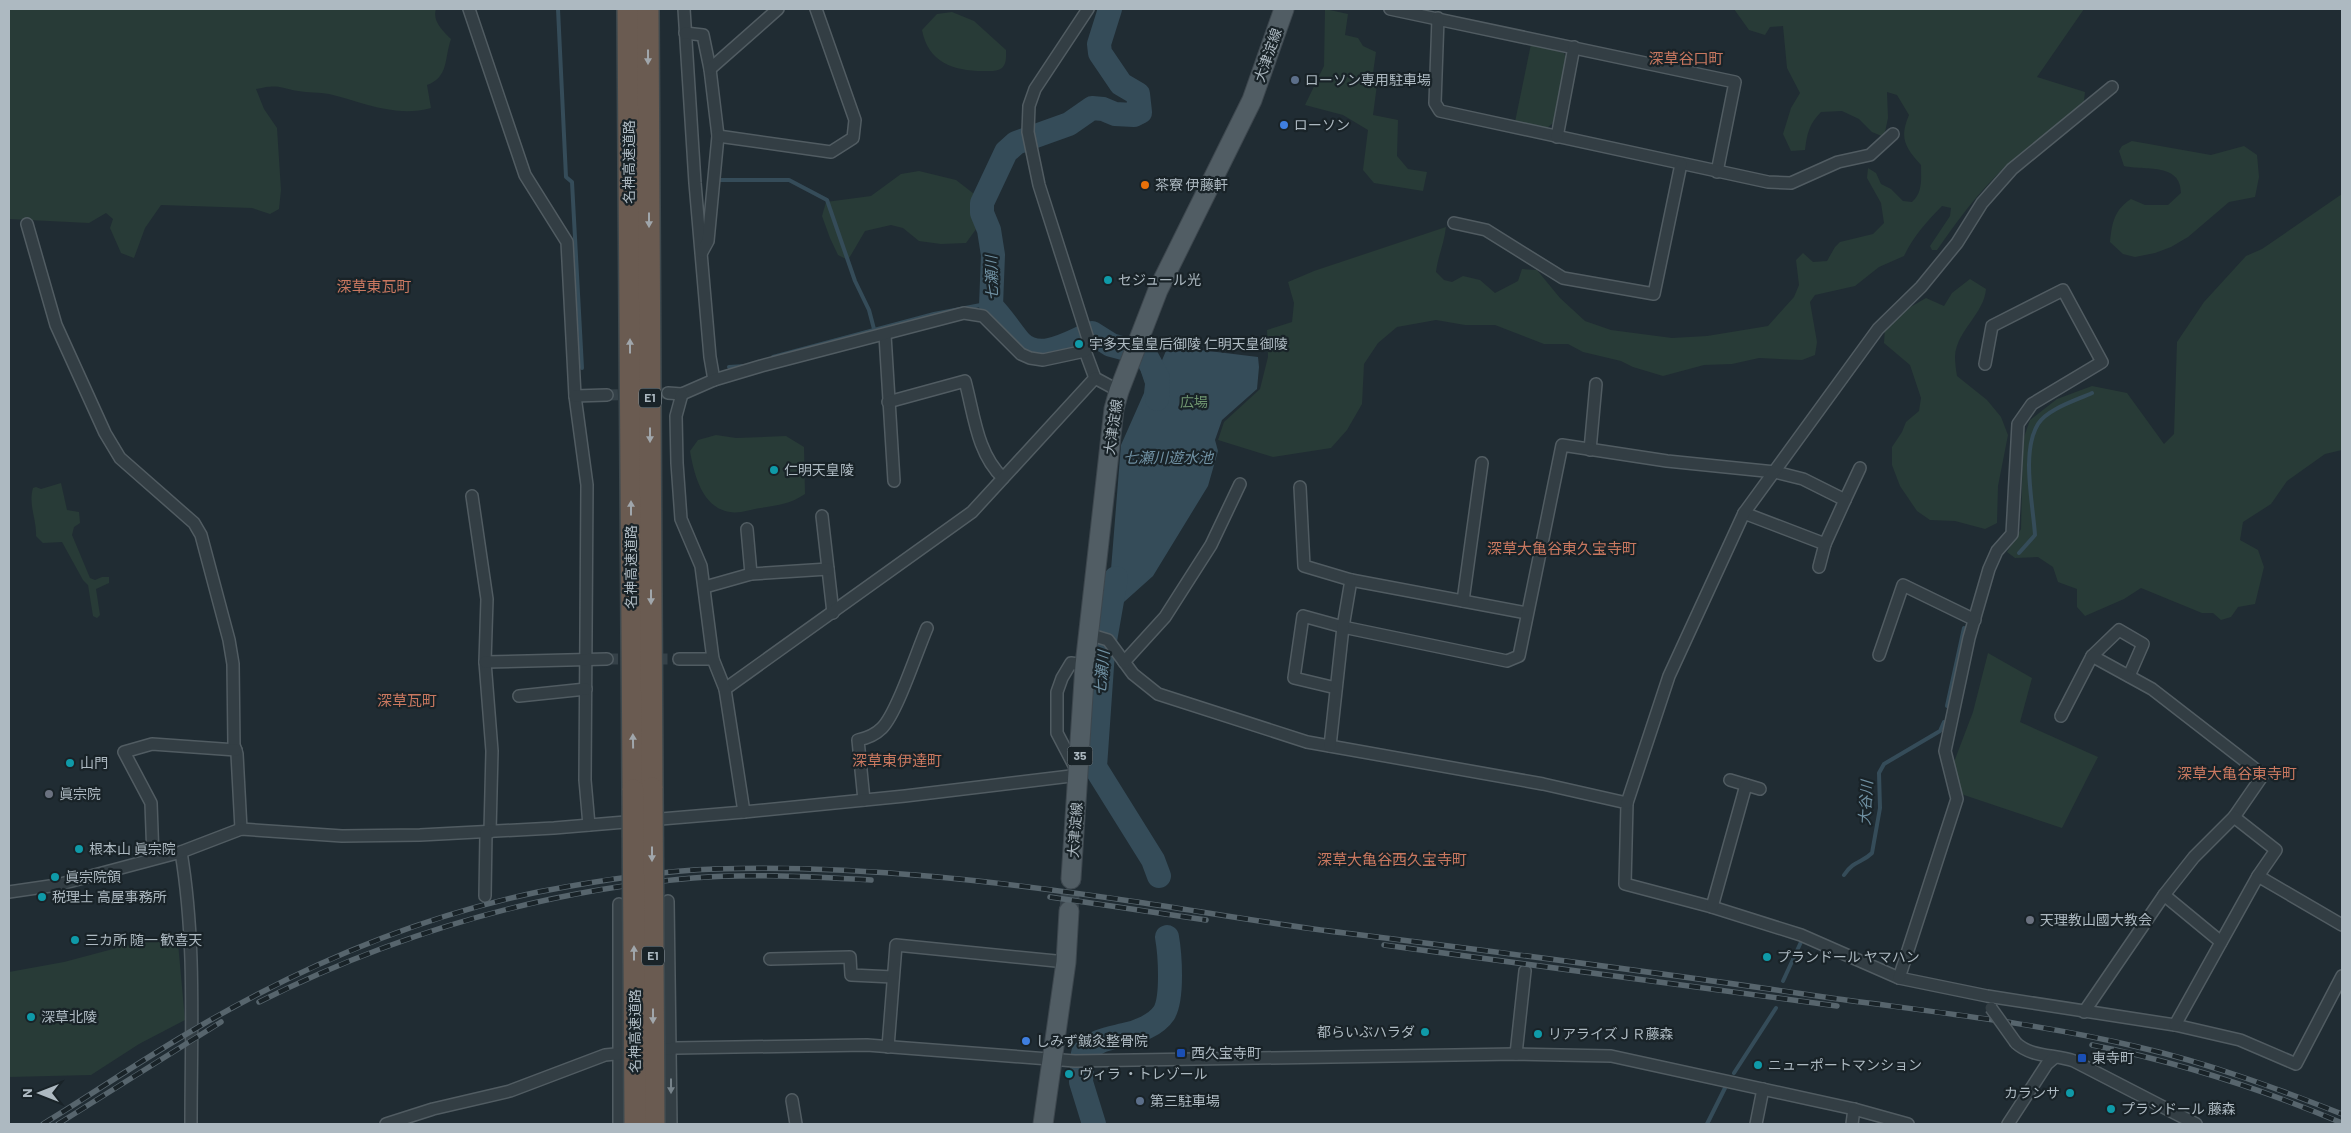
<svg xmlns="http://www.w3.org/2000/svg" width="2351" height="1133" viewBox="0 0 2351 1133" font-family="Barlow,'Noto Sans JP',sans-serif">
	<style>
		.green { fill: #283b37 }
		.water { fill: #354c59 }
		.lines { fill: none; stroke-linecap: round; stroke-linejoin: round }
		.stream { stroke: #354c59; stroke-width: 4 }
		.river { stroke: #354c59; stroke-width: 24 }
		.minor-tunnel { stroke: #354148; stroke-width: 11; stroke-dasharray: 11 5.5; stroke-linecap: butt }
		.primary-tunnel { stroke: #354148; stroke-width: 19; stroke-dasharray: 19 9; stroke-linecap: butt }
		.minor-casing { stroke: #515c62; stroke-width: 14 }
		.primary-casing { stroke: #3d474e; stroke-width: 21 }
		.motorway-casing { stroke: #3e494e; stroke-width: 24 }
		.minor { stroke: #333e44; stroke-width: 11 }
		.primary { stroke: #515d64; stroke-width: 19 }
		.motorway { stroke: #6a5b51; stroke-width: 21 }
		.rail-casing { stroke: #57656d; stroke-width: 5.5 }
		.rail { stroke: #192328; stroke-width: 4; stroke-dasharray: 11; stroke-linecap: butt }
		.minor-bridge-casing { stroke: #515c62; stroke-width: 14; stroke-linecap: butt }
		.motorway-bridge-casing { stroke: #3e494e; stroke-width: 24; stroke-linecap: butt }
		.minor-bridge { stroke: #333e44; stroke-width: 11 }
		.motorway-bridge { stroke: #6a5b51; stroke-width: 21 }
		.oneway { fill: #a0a6ab }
		.oneway2 { fill: #768289 }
		.service-dot { fill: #5c6f8a; stroke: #192328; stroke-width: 2 }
		.shop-dot { fill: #3f7fe0; stroke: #192328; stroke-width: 2 }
		.food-dot { fill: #e8710a; stroke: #192328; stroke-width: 2 }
		.culture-dot { fill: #0f9aa8; stroke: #192328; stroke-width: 2 }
		.worship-dot { fill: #6b7280; stroke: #192328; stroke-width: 2 }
		.transit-dot { fill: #1a4fb4; stroke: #192328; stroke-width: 2 }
		.labels { text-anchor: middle; stroke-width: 4.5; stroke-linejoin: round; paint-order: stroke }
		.shield { fill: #192328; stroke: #818c93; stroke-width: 1 }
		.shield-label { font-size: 12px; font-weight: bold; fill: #adb9c1 }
		.street-label { font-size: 14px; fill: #adb9c1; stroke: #192328 }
		.poi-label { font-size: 14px; fill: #adb9c1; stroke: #192328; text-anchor: start }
		.park-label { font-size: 14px; fill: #6f9570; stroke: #192328 }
		.neighbourhood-label { font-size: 15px; fill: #c97860; stroke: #192328 }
		.water-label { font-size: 15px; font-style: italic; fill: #7091a3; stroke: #192328 }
	</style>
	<rect width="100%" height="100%" fill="#202c33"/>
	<!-- green -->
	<g class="green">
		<path d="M9,9H436C432,21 443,31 451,39C444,59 449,77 427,85L431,108C395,118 363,102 329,94C319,92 308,93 298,91C277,87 278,84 256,89L264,109L277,128L281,190L279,209L270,214L252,208L161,205L145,228L134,258L121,253L110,228L113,219L106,213L89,223L9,219Z"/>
		<path d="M1325,9L1348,14L1345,35L1358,38L1363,46L1376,52L1373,73L1378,77L1373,115L1398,120L1397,156L1408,169L1427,172L1423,191L1374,183L1363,170L1368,130L1343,115L1305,105L1324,66Z"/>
		<path d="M1734,9H2084L2037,77L2085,92L2083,109C2065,123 2045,135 2026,149C1990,177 1963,212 1937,250H1932L1930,246L1950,216L1951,208L1942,206C1927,221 1913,237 1904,256L1879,267L1855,286L1815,295L1810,302L1817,342L1815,355L1802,360L1759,358L1732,364L1704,365L1663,376L1633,367L1621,361L1583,352L1568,344H1544L1495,325H1465L1436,320L1397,327L1378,343L1364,364L1362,404L1347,430L1331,448L1273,457L1218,440L1224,422L1260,389L1268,357L1267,330L1292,322L1294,303L1288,282L1314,271L1446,227C1444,244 1438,256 1436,272L1444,280L1452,282L1463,276L1480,280L1495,293L1518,281L1522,269L1537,270L1560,298L1585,321L1611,330L1672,338L1707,336L1768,326L1794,297L1799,285L1796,260L1803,253L1813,262L1827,261L1835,247L1840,242L1873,234L1884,223L1881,203L1867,178L1868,168L1876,173L1881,184L1891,189L1903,201L1912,202C1923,192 1921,179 1921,165C1905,147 1899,138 1909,115L1897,95L1887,92L1888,118L1884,137L1872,132L1859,119L1842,111L1821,112C1809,124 1807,134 1805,150L1791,151L1783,134L1791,108L1800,93L1787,68L1783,26L1770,27L1765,35L1749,30Z"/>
		<path d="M952,12L974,21L1006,50C1006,56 1007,63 1002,68C997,72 989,71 983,71C953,71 928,62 922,30L937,14Z"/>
		<path d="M1531,44L1564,53L1567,60L1553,123L1547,128L1515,122Z"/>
		<path d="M2132,141L2211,155L2244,146L2257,155L2259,177L2255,197L2229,202L2188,237L2171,247L2155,253L2135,257L2123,254L2110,242C2112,223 2114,210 2131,199L2145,205H2168L2181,193C2181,162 2144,171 2124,166L2119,151L2122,146Z"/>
		<path d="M919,171L956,180L978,197L979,225L966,243L941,244L919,241L903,228L891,225L865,231L848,260L838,255L830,238L822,216L826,202L871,196L901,174Z"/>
		<path d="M2342,194V450L2325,454L2287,481L2271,504L2243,522L2240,540L2258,550L2264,567L2255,604L2238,607L2231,617L2221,620L2213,613H2202L2141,588L2124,599L2085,616L2077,607V589L2058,582L2053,567L2038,557L2015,558L2007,552L2021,529L2023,440L2030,420L2057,399L2092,386L2127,393L2164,444L2174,434L2177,342L2204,302L2246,256L2262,249Z"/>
		<path d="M1970,279L1986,289C1984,314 1957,330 1955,356C1955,363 1956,370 1957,376L1987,400L2001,417L2008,435L1998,486L1997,523L1985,529L1955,521L1930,520L1917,511L1900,486L1892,465V447L1902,432L1906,422L1919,411L1921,398L1910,365L1884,343L1885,328L1902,312L1926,298L1944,306L1952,293Z"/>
		<path d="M716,435L736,438L786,436L804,447L805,494C790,504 779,505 761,508C752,509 739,514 730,512C702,508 694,474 690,451L698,440Z"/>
		<path d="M61,483L67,510L79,512L80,523L74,527L72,535L90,578L95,580L102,577H109V583L96,589L100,615L97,618L93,616L88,585L83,580L62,542L43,543L36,536C37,520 28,505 33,488L36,487L41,489Z"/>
		<path d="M1988,653L2032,678L2020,722L2098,757L2062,828L1961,794L1954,762L1973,712Z"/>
		<path d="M177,932L185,1020L139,1044L91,1075L9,1077V972L64,962Z"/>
	</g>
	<!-- water -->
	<path class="water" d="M1168,346L1258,357L1259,367L1257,389L1222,420L1215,440L1218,451L1208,486L1153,576L1115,610L1102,608L1110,582L1121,445L1144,393L1145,384L1141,372L1160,365Z"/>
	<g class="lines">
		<!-- stream -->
		<g class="stream">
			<path d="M558,9L566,177L572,182L582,368"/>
			<path d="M718,180H789L827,200L855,281L869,310L874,329"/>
			<path d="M773,357L934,314L986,304L991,306"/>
			<path d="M729,367L745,366"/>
			<path d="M2019,553L2035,535C2033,503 2021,452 2038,424C2047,409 2077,400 2092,393"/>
			<path d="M1947,706L1964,628"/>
			<path d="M1844,875C1854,860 1862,863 1872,853L1880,808L1879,773L1884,764L1940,731L1944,722"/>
			<path d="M1783,981L1801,942"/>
			<path d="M1734,1073L1776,1008"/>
			<path d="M1707,1124L1725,1088"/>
		</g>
		<!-- river -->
		<g class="river">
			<path d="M1110,9L1099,44L1100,53L1121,84L1138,94L1140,112L1134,115L1115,114L1103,109L1092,108L1069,124L1016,143L1006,152L982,203V213L989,230L993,255L991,306C1002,317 1010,330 1020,342C1040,363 1072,341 1092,333L1111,345L1145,354L1158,378L1157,399"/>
			<path d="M1116,578L1103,652L1095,767L1153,860L1159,876"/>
			<path d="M1094,1124L1081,1082L1083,1053C1096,1040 1107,1039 1124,1035C1138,1032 1156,1025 1164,1013C1173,998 1170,954 1167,937"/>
		</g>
		<!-- minor-tunnel -->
		<g class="minor-tunnel">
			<path d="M607,395L668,393"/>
			<path d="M607,659H679"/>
		</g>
		<!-- primary-tunnel -->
		<path class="primary-tunnel" d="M1069,911L1071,879"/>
		<!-- minor casing -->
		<g class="minor-casing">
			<g id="minor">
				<path d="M469,9L525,175L567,242L575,396L587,485L585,780L589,825"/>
				<path d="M684,9L695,183L710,357L714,380"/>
				<path d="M1088,9L1035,89L1029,106L1028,132L1039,185L1089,342L1085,351L1095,378L1119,391"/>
				<path d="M1390,9L1735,82L1717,172"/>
				<path d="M1438,18L1435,103L1440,111L1768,182L1791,183L1838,162L1870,155L1893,134"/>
				<path d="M685,33L703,35L710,69L718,136L708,241L702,252"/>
				<path d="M710,69L778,9"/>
				<path d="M718,136L831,152L853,138L855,120L816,9"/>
				<path d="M1557,137L1574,47"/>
				<path d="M1454,223L1486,230L1563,278L1654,294L1681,164"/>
				<path d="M27,224L56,325L105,433L120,458L194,523L201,535L229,640L233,664L234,745L237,754L241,829"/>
				<path d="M885,335L894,481"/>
				<path d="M668,393L682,394L714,380L761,366L964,313L983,316L1021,354L1030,358L1043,360L1085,351"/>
				<path d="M575,396L607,395"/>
				<path d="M888,402L965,381C974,414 977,454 1003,478"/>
				<path d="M1590,450L1596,384"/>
				<path d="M1300,487L1304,566L1351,580L1527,613"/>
				<path d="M472,496L487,599L485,662L492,751L490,832"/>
				<path d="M1845,500L1860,468"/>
				<path d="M822,516L833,613"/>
				<path d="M747,529L751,574"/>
				<path d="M1819,567L1825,544"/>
				<path d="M705,587L751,574L828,569"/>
				<path d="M1463,601L1482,463"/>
				<path d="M1088,634L1108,640L1133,674L1158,694L1307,742L1543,784L1627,803L1625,884L1712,907L1801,935L1899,978L1987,996L2175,1025L2240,1040L2296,1064L2342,976"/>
				<path d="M1879,655L1903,585L1975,620"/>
				<path d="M679,659H713"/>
				<path d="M485,662L607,659"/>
				<path d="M1124,662L1165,617L1211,545L1240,484"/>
				<path d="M1336,688L1294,678L1303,616L1343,627L1507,661L1519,656L1562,445L1667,461L1775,472L1803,479L1845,500L1825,544L1744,513"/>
				<path d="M725,689L972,512L1095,378"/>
				<path d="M519,696L586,689"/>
				<path d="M2061,716L2092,656L2119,630L2143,644L2129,676"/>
				<path d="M1330,746L1343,627L1351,580"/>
				<path d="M1730,780L1760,789"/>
				<path d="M864,800L858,740C868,738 875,735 882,728C897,713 917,651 927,628"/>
				<path d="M1627,803L1669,676L1744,513L1878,329L1921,287L1957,243L1982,203L2012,169L2112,87"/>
				<path d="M744,812L905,796L1079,775L1057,733V692L1062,678L1071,663L1085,665"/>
				<path d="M181,852C196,941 191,1034 191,1124"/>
				<path d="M153,858L151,803L124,752L152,744L236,750"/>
				<path d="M2258,876L2342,925"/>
				<path d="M9,892L57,885L181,852L241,829L342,836L420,835L554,828L744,812L725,689L713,659L701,566L681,519L677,463L676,416L682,394"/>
				<path d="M2164,895L2221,942"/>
				<path d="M485,896L486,833"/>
				<path d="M668,901L671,1124"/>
				<path d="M619,904V1124"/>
				<path d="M1712,907L1746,785"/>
				<path d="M770,959L850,957L851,975L893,977"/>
				<path d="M1899,978L1957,799L1945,751L1969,638L1989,569L1997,551L2012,534L2018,424L2032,404L2102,362L2063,290L1992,326L1985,364"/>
				<path d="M2084,1012L2164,895L2194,857L2234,817L2263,775L2152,689L2092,656"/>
				<path d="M2175,1025L2258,876L2276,850L2234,817"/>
				<path d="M2016,1043C2032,1058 2056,1054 2074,1061L2196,1124"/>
				<path d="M888,1047L896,945L1066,962"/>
				<path d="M1516,1054L1525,971"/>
				<path d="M792,1100L796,1124"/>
				<path d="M386,1124L433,1109L510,1091L605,1055L676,1048L867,1045L1075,1061L1516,1054L1611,1056L1854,1109L1908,1124"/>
				<path d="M1756,1124L1763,1089"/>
				<path d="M1852,1124L1854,1109"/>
				<path d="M2008,1124L2047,1064L2054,1058"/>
			</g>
		</g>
		<!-- primary casing -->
		<g class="primary-casing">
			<g id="primary">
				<path d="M1071,879L1085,665L1114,409L1119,391L1158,290L1252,100L1284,9"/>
				<path d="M1043,1124L1066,962L1069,911"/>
			</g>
		</g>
		<!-- motorway casing -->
		<g class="motorway-casing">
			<g id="motorway">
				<path d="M628,9L633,790"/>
				<path d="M648,9L652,788"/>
			</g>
		</g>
		<!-- minor -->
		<use href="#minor" class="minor"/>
		<!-- primary -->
		<use href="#primary" class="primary"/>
		<!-- motorway -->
		<use href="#motorway" class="motorway"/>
		<!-- rail casing -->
		<g class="rail-casing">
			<g id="rail">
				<path d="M1050,897L1206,920"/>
				<path d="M1384,945L1837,1006"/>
				<path d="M259,1002C395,934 541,891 693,878C752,873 812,877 871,880"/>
				<path d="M2092,1045C2178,1062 2262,1089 2342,1123"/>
				<path d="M43,1124C94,1093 143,1059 195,1029C300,967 418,917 538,892C596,881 656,871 715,869C856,864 1005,882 1144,903C1211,913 1278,925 1345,933C1507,953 1669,974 1831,998C1933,1012 2038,1023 2138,1047C2208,1063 2276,1088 2342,1114"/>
				<path d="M58,1124L221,1022"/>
			</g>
		</g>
		<!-- rail -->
		<use href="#rail" class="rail"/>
		<!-- minor-bridge casing -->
		<g class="minor-bridge-casing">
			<path id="minor-bridge" d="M1991,1008L2016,1043"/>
		</g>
		<!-- motorway-bridge casing -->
		<g class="motorway-bridge-casing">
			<g id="motorway-bridge">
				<path d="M652,788L654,1124"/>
				<path d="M633,790L635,1124"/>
			</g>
		</g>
		<!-- minor-bridge -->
		<use href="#minor-bridge" class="minor-bridge"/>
		<!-- motorway-bridge -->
		<use href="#motorway-bridge" class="motorway-bridge"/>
	</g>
	<!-- one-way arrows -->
	<defs><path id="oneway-solid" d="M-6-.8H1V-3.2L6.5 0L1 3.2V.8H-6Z" transform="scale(1.25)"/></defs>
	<g class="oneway">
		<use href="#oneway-solid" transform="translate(648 57) rotate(90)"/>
		<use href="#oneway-solid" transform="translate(649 220) rotate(90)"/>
		<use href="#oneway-solid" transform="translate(630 346) rotate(-90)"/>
		<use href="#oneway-solid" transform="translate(650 435) rotate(90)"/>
		<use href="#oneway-solid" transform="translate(631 508) rotate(-90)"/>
		<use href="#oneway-solid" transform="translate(651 597) rotate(90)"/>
		<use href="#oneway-solid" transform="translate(633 741) rotate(-91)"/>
		<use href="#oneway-solid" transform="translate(652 854) rotate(90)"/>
		<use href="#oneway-solid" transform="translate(634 953) rotate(-90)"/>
		<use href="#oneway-solid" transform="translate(653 1016) rotate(90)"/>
	</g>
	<use class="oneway2" href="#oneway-solid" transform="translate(671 1086) rotate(90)"/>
	<!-- markers -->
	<g class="service-dot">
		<circle cx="1295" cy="80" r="5"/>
		<circle cx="1140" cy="1101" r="5"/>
	</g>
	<g class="shop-dot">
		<circle cx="1284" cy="125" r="5"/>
		<circle cx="1026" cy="1041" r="5"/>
	</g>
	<circle class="food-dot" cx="1145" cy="185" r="5"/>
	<g class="culture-dot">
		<circle cx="1108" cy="280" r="5"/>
		<circle cx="1079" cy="344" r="5"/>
		<circle cx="774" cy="470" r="5"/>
		<circle cx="70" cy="763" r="5"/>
		<circle cx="79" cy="849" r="5"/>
		<circle cx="55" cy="877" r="5"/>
		<circle cx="42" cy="897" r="5"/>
		<circle cx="75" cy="940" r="5"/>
		<circle cx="1767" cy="957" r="5"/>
		<circle cx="31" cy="1017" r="5"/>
		<circle cx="1425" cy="1032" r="5"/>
		<circle cx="1538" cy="1034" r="5"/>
		<circle cx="1758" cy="1065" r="5"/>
		<circle cx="1069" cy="1074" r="5"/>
		<circle cx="2070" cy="1093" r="5"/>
		<circle cx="2111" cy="1109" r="5"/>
	</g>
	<g class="worship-dot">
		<circle cx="49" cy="794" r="5"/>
		<circle cx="2030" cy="920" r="5"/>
	</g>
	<g class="transit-dot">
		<rect x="1176" y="1048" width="10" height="10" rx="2.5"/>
		<rect x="2077" y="1053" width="10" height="10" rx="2.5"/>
	</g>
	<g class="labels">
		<!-- shield labels -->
		<g class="shield">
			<rect x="639" y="388.5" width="22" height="19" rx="4"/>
			<rect x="1067.5" y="746.5" width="25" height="19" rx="4"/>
			<rect x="642" y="946.5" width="22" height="19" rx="4"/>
		</g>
		<g class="shield-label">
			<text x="650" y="402">E1</text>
			<text x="1080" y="760">35</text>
			<text x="653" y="960">E1</text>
		</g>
		<!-- street labels -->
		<g class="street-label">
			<text transform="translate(1268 55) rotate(-71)" y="5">大津淀線</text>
			<text transform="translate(629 162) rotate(-90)" y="5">名神高速道路</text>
			<text transform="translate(1113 427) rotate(-82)" y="5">大津淀線</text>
			<text transform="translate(631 567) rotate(-90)" y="5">名神高速道路</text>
			<text transform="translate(1075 830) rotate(-86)" y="5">大津淀線</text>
			<text transform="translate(635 1031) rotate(-90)" y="5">名神高速道路</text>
		</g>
		<!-- poi labels -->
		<g class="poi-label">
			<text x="1305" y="85">ローソン専用駐車場</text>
			<text x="1294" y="130">ローソン</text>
			<text x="1155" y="190">茶寮 伊藤軒</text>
			<text x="1118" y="285">セジュール光</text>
			<text x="1089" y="349">宇多天皇皇后御陵 仁明天皇御陵</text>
			<text x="784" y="475">仁明天皇陵</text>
			<text x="80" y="768">山門</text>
			<text x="59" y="799">眞宗院</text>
			<text x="89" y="854">根本山 眞宗院</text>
			<text x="65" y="882">眞宗院領</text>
			<text x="52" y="902">税理士 高屋事務所</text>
			<text x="2040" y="925">天理教山國大教会</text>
			<text x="85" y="945">三カ所 随一 歓喜天</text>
			<text x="1777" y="962">プランドール ヤマハン</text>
			<text x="41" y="1022">深草北陵</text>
			<text x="1415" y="1037" text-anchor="end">都らいぶハラダ</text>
			<text x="1548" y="1039">リアライズＪＲ藤森</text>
			<text x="1036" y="1046">しみず鍼灸整骨院</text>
			<text x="1191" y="1058">西久宝寺町</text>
			<text x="2092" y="1063">東寺町</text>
			<text x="1768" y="1070">ニューポートマンション</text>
			<text x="1079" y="1079">ヴィラ ・トレゾール</text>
			<text x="2060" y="1098" text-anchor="end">カランサ</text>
			<text x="1150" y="1106">第三駐車場</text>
			<text x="2121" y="1114">プランドール 藤森</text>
		</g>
		<!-- park labels -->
		<g class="park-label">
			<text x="1194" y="407">広場</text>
		</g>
		<!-- neighbourhood labels -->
		<g class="neighbourhood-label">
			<text x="1686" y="64">深草谷口町</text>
			<text x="374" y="292">深草東瓦町</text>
			<text x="1562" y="554">深草大亀谷東久宝寺町</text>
			<text x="407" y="706">深草瓦町</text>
			<text x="897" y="766">深草東伊達町</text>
			<text x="2237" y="779">深草大亀谷東寺町</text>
			<text x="1392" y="865">深草大亀谷西久宝寺町</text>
		</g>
		<!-- water labels -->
		<g class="water-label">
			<text transform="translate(992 278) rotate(-91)" y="5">七瀬川</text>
			<text x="1168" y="463">七瀬川遊水池</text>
			<text transform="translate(1102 673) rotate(-85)" y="5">七瀬川</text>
			<text transform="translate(1866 803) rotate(-87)" y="5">大谷川</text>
		</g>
	</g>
	<!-- border -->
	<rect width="2351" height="1133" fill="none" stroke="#adb9c1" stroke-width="20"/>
	<!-- north arrow -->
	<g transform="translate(40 1093) rotate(270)" stroke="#192328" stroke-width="4" paint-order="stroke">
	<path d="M0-4L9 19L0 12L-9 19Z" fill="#adb9c1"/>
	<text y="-8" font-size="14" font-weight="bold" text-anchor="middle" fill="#adb9c1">N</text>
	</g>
</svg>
